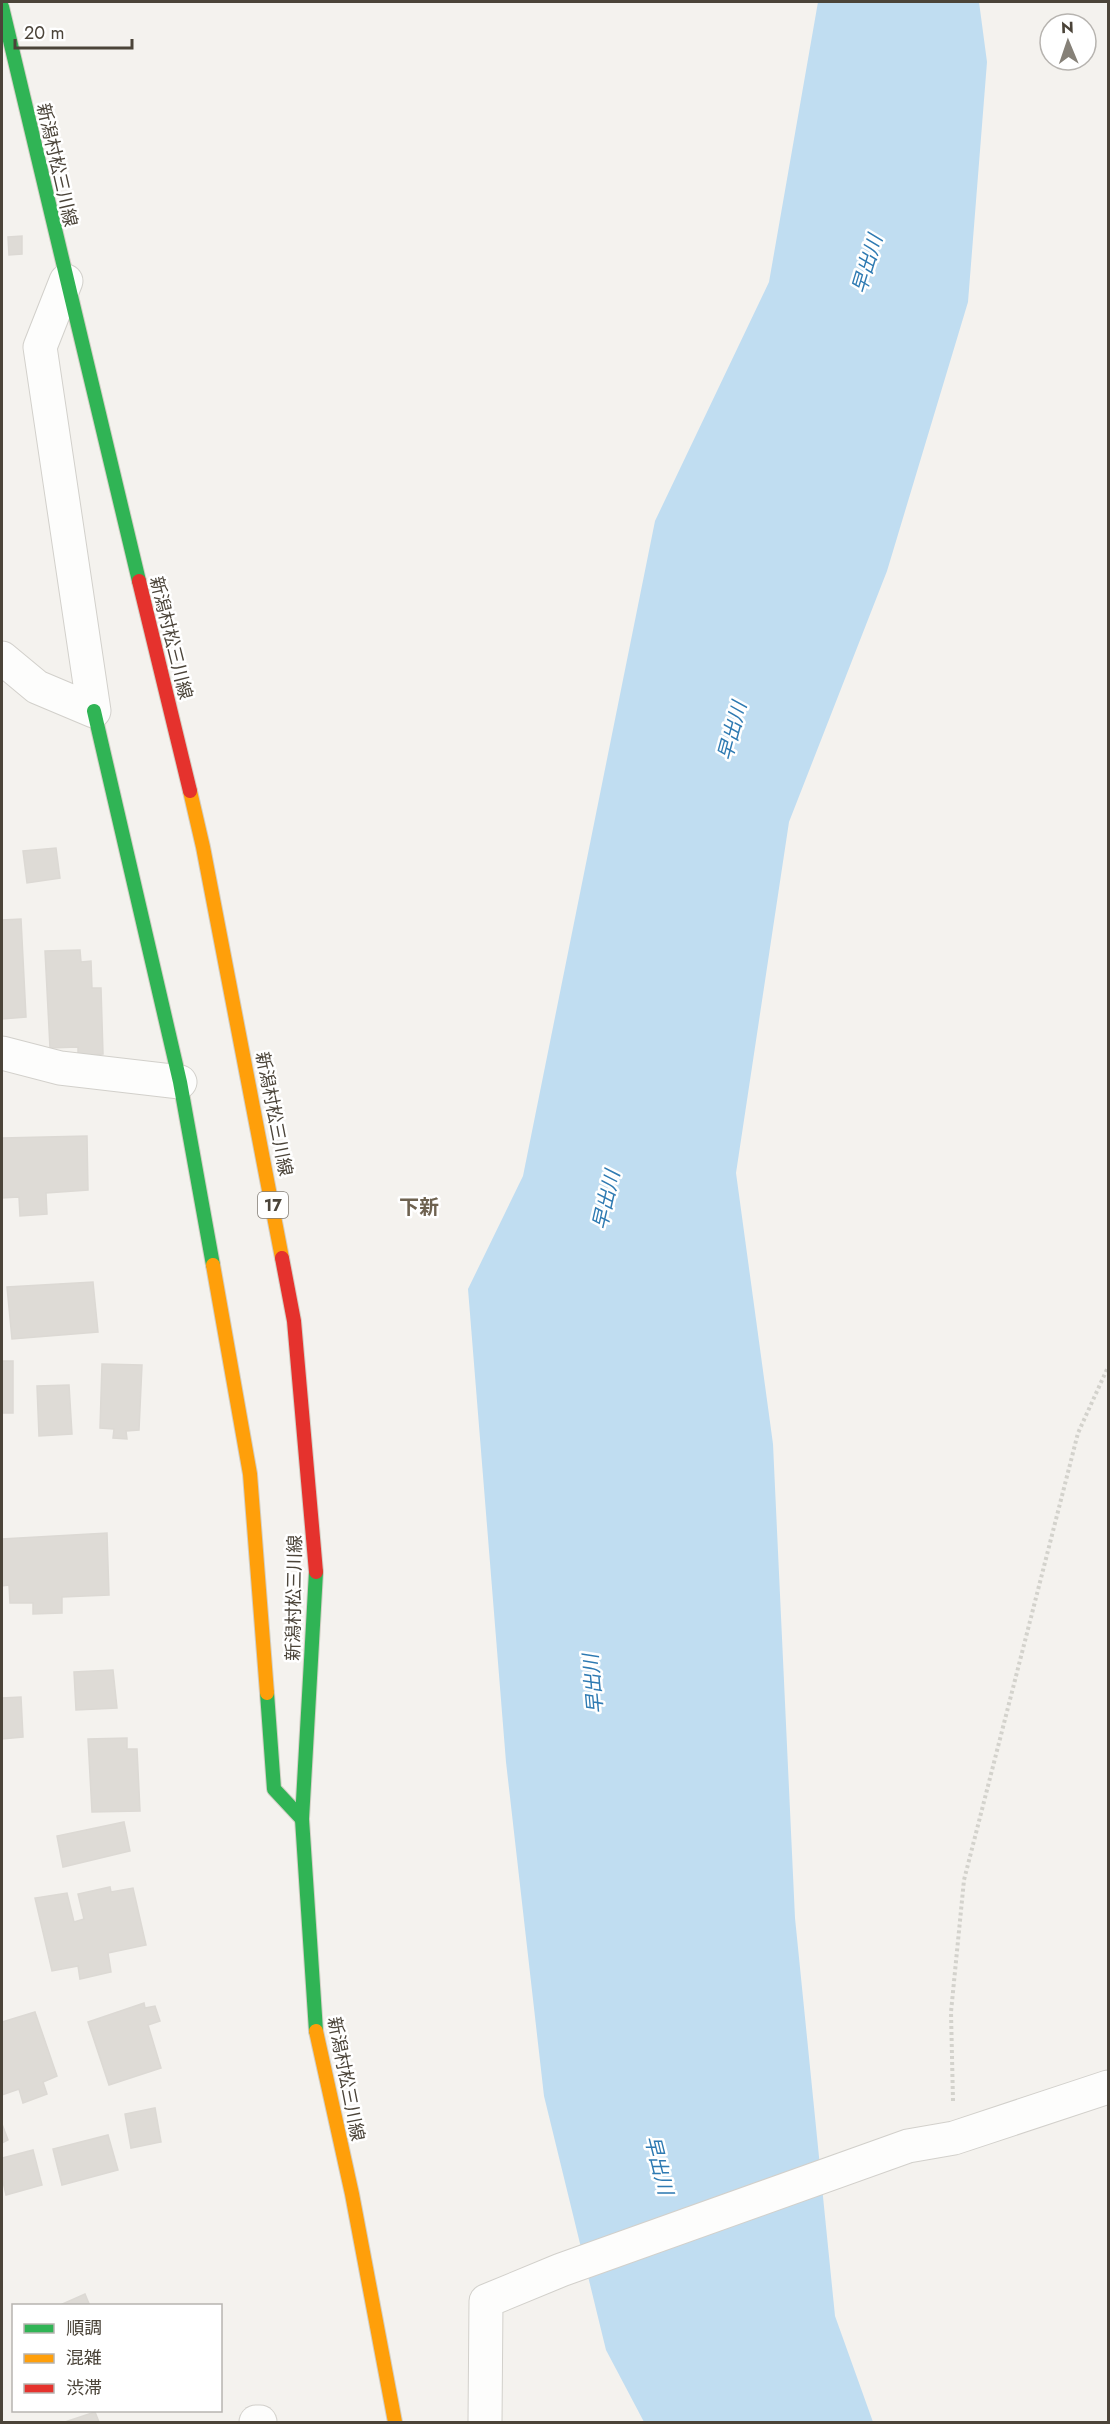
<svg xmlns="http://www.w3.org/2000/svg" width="1110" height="2424" viewBox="0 0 1110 2424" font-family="Jost,'Noto Sans JP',sans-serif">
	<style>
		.water { fill: #c0ddf1 }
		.building { fill: #dedbd6; stroke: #dcd9d4; stroke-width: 1.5 }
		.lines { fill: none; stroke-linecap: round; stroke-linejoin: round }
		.street-casing { stroke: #d2d0cb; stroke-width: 35 }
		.fast-casing { stroke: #d3cfc5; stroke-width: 16 }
		.slow-casing { stroke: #d3cfc5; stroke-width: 16 }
		.jam-casing { stroke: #d3cfc5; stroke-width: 16 }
		.path { stroke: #d3d2cc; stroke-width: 4; stroke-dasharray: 3 3; stroke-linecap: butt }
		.street { stroke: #fdfdfc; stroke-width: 33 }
		.fast { stroke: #30b455; stroke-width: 14 }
		.slow { stroke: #ff9f0a; stroke-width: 14 }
		.jam { stroke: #e5322d; stroke-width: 14 }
		.labels { text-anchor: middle; stroke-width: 5; stroke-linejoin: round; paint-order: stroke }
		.shield { fill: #fff; stroke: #817c74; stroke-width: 1.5 }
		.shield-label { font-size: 16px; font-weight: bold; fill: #4b4439 }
		.street-label { font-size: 18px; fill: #4b4439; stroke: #fff }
		.water-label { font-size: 20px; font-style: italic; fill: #2e7ab2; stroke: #fff }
		.neighbourhood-label { font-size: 20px; font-weight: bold; fill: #6e6250; stroke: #fff }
	</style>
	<rect width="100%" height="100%" fill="#f4f2ee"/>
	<!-- water -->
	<path class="water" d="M818,2H979L987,62L968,302L887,571L789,822L736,1173L773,1444L795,1918L835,2316L873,2422H644L606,2350L544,2096L506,1762L468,1289L523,1176L655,521L769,282Z"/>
	<!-- building -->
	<g class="building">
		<path d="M22,236V254L9,255L8,237Z"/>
		<path d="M56,848L60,878L27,883L23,851Z"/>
		<path d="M21,919L26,1017L2,1019V920Z"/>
		<path d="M80,950L81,962L91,961L92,988H101L103,1054L78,1056V1047L50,1048L45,951Z"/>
		<path d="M87,1136L88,1190L46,1193L47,1214L20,1216L19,1197L2,1198V1138Z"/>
		<path d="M93,1282L98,1332L12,1339L7,1287Z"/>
		<rect x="2" y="1361" width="11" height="52"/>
		<path d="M102,1364L142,1365L139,1430L126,1431L127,1439L113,1438L114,1429L100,1428Z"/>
		<path d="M69,1385L72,1434L39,1436L37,1386Z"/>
		<path d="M107,1533L109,1595L62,1597V1613L33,1614V1603H10L9,1585L2,1586V1539Z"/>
		<path d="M113,1670L117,1708L76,1710L74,1672Z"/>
		<path d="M21,1697L23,1737L2,1739V1698Z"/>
		<path d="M127,1738V1749H137L140,1811L92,1812L88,1739Z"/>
		<path d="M124,1822L130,1851L63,1867L57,1836Z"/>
		<path d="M110,1887L111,1892L133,1888L146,1945L108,1953L111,1972L80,1979L78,1966L52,1971L35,1898L67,1893L74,1922L84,1919L78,1894Z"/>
		<path d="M144,2003L145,2008L155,2006L160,2021L148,2025L161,2068L109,2085L88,2022Z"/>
		<path d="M35,2012L57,2076L43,2082L47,2094L23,2103L19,2089L2,2095V2022Z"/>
		<path d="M155,2108L161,2142L131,2148L125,2114Z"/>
		<path d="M2,2124L8,2140L2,2143Z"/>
		<path d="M108,2135L118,2170L62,2185L53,2149Z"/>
		<path d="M33,2150L42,2185L6,2195L2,2177V2158Z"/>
		<path d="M85,2294L90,2306H58Z"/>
		<path d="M95,2412L99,2422H65Z"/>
	</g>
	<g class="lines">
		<!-- street casing -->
		<g class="street-casing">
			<g id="street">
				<path d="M2,658L37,687L94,711L40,347L66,281"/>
				<path d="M2,1053L60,1068L180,1082"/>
				<path d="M256,2422H260"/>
				<path d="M485,2422L486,2301L561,2270L908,2146L954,2138L1108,2087"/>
			</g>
		</g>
		<!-- fast casing -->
		<g class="fast-casing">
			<g id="fast">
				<path d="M2,7L139,581"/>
				<path d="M94,711L180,1082L213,1265"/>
				<path d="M316,1572L302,1819L316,2031"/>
				<path d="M267,1693L274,1789L302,1819"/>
			</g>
		</g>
		<!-- slow casing -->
		<g class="slow-casing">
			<g id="slow">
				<path d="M190,791L203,847L282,1258"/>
				<path d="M213,1265L250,1474L267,1693"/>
				<path d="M316,2031L352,2194L395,2422"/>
			</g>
		</g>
		<!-- jam casing -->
		<g class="jam-casing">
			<g id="jam">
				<path d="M139,581L190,791"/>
				<path d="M282,1258L294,1321L316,1572"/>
			</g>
		</g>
		<!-- path -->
		<path class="path" d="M953,2101L951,2012L964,1880L1078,1433L1108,1367"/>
		<!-- street -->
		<use href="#street" class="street"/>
		<!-- fast -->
		<use href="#fast" class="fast"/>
		<!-- slow -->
		<use href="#slow" class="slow"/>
		<!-- jam -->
		<use href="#jam" class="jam"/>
	</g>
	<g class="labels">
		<!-- shield labels -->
		<rect class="shield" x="258" y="1192" width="30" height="26" rx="4.5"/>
		<g class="shield-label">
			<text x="273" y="1211">17</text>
		</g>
		<!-- street labels -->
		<g class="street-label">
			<text transform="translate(57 165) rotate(77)" y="6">新潟村松三川線</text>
			<text transform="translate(171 638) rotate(76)" y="6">新潟村松三川線</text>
			<text transform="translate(274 1114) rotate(79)" y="6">新潟村松三川線</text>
			<text transform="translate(294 1598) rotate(-89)" y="6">新潟村松三川線</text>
			<text transform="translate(346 2079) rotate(79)" y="6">新潟村松三川線</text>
		</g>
		<!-- water labels -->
		<g class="water-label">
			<text transform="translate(867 264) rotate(-73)" y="7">早出川</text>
			<text transform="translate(732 731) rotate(-75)" y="7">早出川</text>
			<text transform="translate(606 1200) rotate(-77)" y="7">早出川</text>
			<text transform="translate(593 1684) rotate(-95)" y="7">早出川</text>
			<text transform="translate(659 2165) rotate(76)" y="7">早出川</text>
		</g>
		<!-- neighbourhood labels -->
		<g class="neighbourhood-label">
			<text x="419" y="1214">下新</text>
		</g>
	</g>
	<!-- border -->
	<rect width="1110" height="2424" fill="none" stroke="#4b4439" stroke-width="6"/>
	<!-- legend -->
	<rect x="12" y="2304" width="210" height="108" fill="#ffffff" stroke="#b7b4b0" stroke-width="1.5"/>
	<rect x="24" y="2324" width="30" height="9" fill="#30b455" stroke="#b7b4b0" stroke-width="1.5"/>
	<text x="66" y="2334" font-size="18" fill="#4b4439">順調</text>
	<rect x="24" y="2354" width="30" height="9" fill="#ff9f0a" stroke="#b7b4b0" stroke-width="1.5"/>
	<text x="66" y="2364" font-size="18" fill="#4b4439">混雑</text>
	<rect x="24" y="2384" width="30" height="9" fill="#e5322d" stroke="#b7b4b0" stroke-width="1.5"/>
	<text x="66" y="2394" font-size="18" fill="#4b4439">渋滞</text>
	<!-- north arrow -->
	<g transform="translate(1068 42) rotate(358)"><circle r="28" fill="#ffffff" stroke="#b7b4b0" stroke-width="1.5"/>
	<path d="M0-4.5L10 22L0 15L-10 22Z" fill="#868178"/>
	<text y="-9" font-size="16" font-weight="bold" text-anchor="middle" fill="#4b4439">N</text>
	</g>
	<!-- scale -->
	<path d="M15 39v9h117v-9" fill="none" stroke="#4b4439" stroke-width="3"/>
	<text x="24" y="39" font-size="18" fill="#4b4439" stroke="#ffffff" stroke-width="4.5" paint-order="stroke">20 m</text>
</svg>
